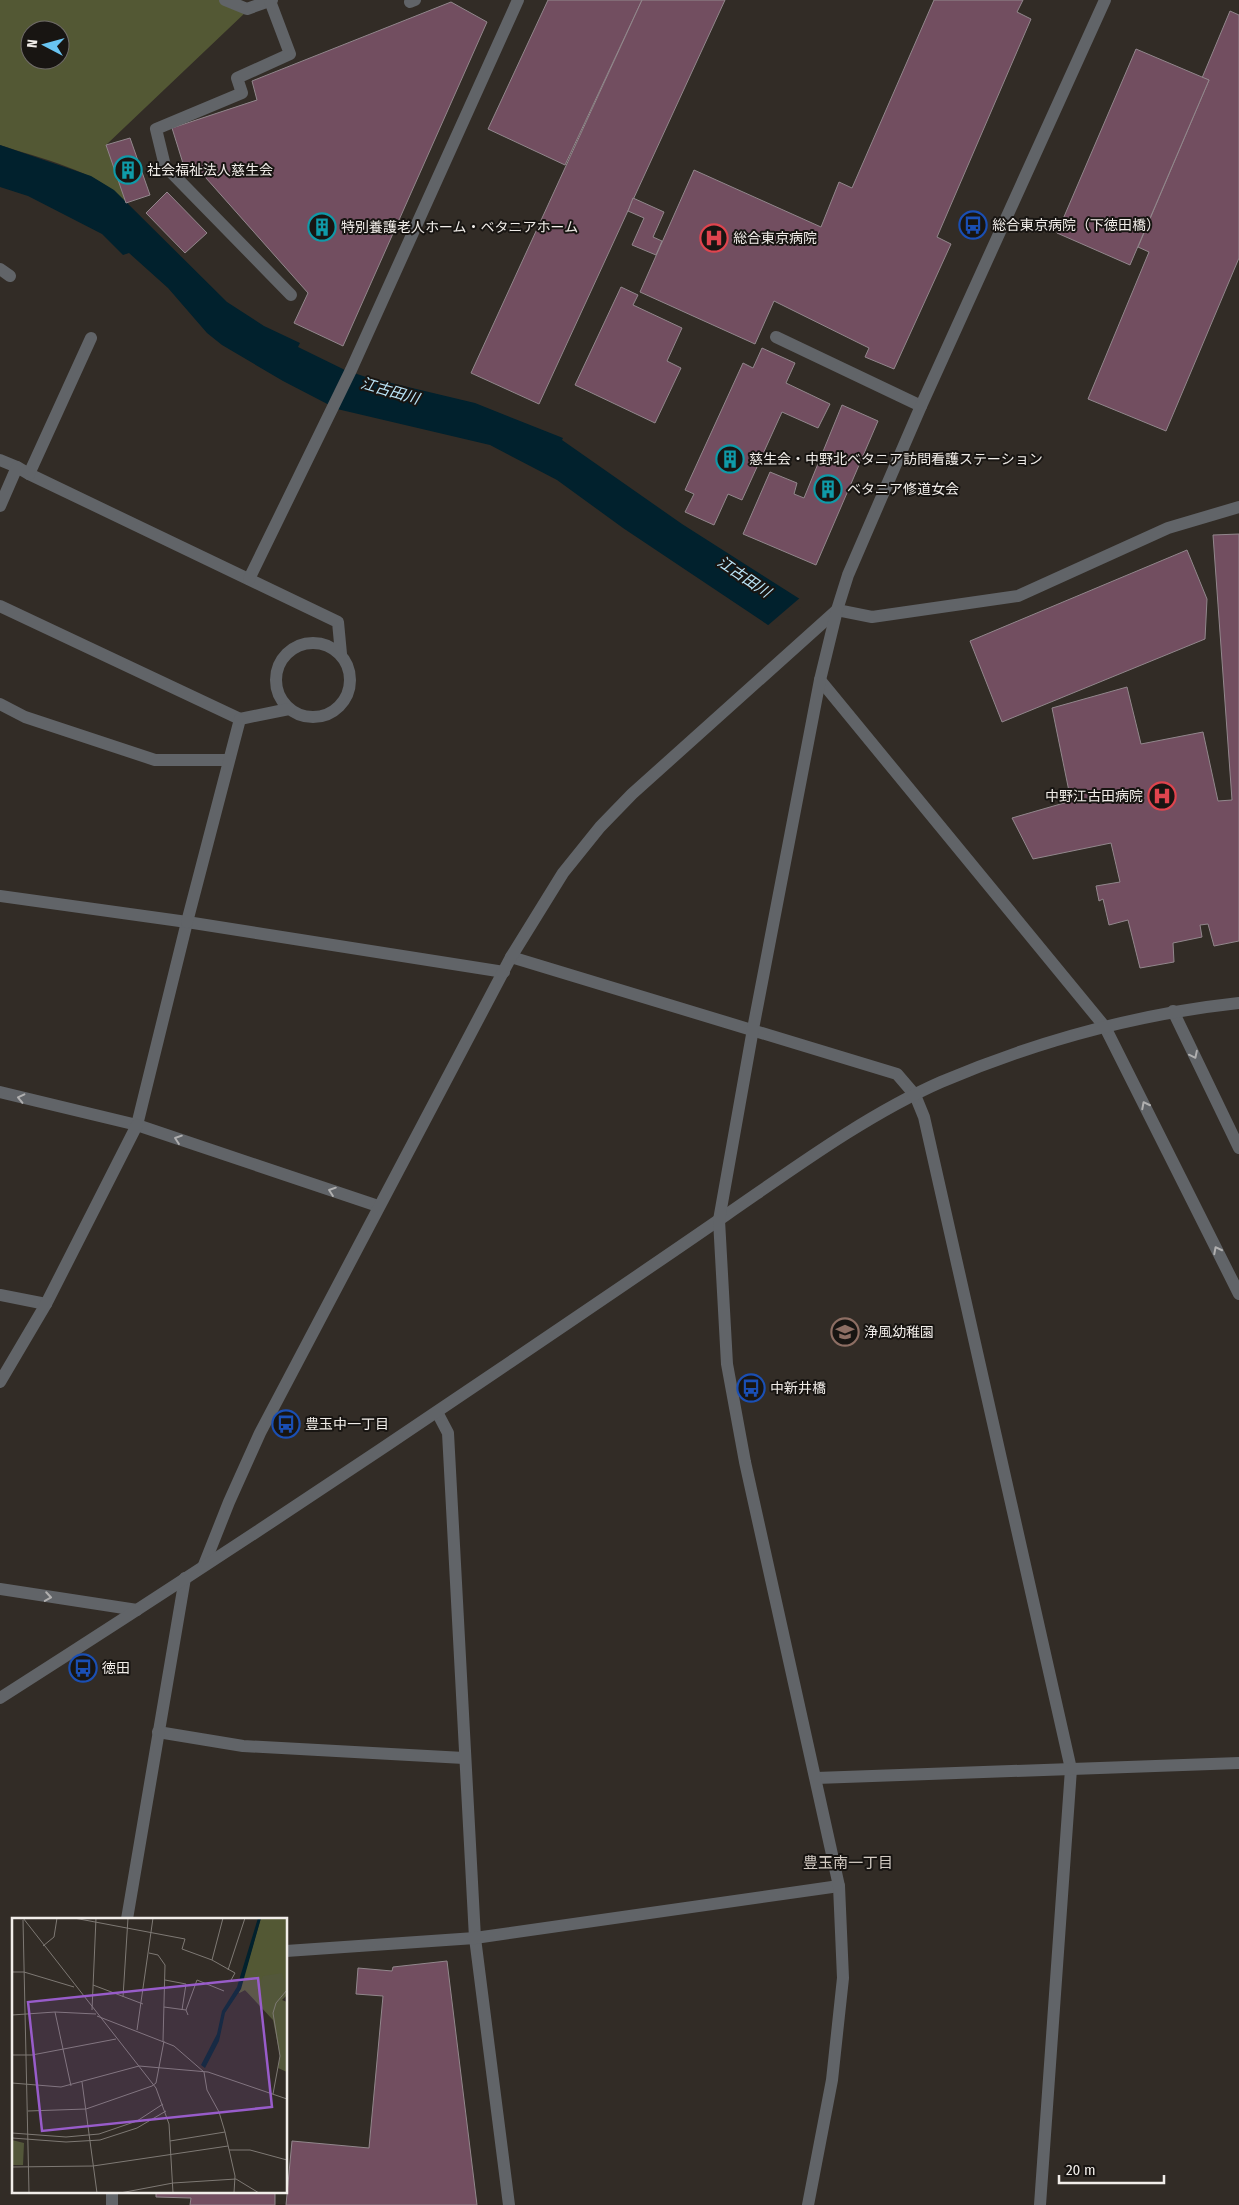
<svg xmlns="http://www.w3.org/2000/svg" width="1239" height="2205" viewBox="0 0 1239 2205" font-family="'Fira Sans Condensed','Noto Sans JP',sans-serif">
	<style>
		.forest { fill: #535834; fill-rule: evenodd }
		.water { fill: #01212d }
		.pier { fill: #322c26 }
		.building { fill: #724e60; stroke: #92878c }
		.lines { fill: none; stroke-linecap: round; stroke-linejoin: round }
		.service { stroke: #616468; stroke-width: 12 }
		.pedestrian { stroke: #616468; stroke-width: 12 }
		.minor { stroke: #616468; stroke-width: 12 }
		.tertiary { stroke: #616468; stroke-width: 12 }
		.oneway { stroke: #b0afaf }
		.labels { text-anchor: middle; stroke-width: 4; stroke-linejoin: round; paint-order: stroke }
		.poi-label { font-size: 14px; fill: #f1ede9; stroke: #181512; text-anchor: start }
		.water-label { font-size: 15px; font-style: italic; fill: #bce6f9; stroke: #181512 }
		.neighbourhood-label { font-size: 15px; fill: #d3cbc3; stroke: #181512 }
		.inset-road { fill: none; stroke: #7e7974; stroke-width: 1 }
		.view { fill: #985cca; fill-opacity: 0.15; stroke: #985cca; stroke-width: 2.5 }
		.inset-edge { fill: none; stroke: #f1ede9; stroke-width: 2.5 }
	</style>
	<rect width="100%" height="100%" fill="#322c26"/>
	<!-- forest -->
	<path class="forest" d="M0,0H223L247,11L106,145L126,203C97,170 41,159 0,145ZM30,30H60V60H30Z"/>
	<!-- water -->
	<path class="water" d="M0,145L91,176L114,190L227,302L264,326L300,343L298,347L345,370L366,377L475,403L563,438L562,440L682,524L803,601L771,627L623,528L557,480L490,445L337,409L283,381L222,345L207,333L168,288L129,253L123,255L102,234L28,196L0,187Z"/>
	<!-- pier -->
	<path class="pier" d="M801,597L805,600V603L772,630L766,627Z"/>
	<!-- building -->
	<g class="building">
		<path d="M548,0H642L565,165L488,129Z"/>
		<path d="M642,0H725L539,404L471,373Z"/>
		<path d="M934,0H1023L1017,12L1031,19L937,237L951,244L894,369L865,357L869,348L774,301L755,344L640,292L694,170L821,227L839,182L852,188Z"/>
		<path d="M451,2L487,22L343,346L294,323L308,293L198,169L186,173L172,128L257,100L252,81Z"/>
		<path d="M1230,11L1239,15V258L1166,431L1088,399L1149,252L1138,247L1209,80L1202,78Z"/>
		<path d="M1136,49L1209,80L1130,265L1057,233Z"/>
		<path d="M130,138L150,195L126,203L106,145Z"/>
		<path d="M167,192L207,233L185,253L146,213Z"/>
		<path d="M633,198L664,212L653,237L662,241L656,255L632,245L644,218L628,211Z"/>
		<path d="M621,287L638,295L633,305L682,328L667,361L681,368L655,423L575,385Z"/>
		<path d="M762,348L795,363L786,383L830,404L818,428L782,412L742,500L728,494L714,525L685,512L694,494L685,490L743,363L753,368Z"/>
		<path d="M842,405L878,421L816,565L743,534L770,472L797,483L794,494L804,498Z"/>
		<path d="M1239,534V941L1214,946L1208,924L1200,925L1202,937L1173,943L1174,962L1140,968L1128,920L1109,925L1103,899L1099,901L1096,886L1120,882L1111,843L1033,859L1012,818L1071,801L1052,708L1127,687L1141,744L1203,732L1218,801L1232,800L1213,535Z"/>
		<path d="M1187,550L1207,599L1205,639L1002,722L970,641Z"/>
		<path d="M447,1961L477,2205H286L292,2141L369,2148L383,1996L356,1994L358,1968L392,1971L393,1967Z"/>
		<path d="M156,2191H275V2205H190L191,2198L156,2197Z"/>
	</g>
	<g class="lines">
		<!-- service -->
		<g class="service">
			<path d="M225,0L247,9L272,0"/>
			<path d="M270,1L290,54L237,78L242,93L156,129L165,166L291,295"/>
			<path d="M410,2L415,0"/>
			<path d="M776,337L921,406"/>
			<path d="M0,460L17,467"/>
			<path d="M29,474L338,622L341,654"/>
			<path d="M249,579L351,370L518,0"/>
			<circle cx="313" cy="680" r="37"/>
			<path d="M137,1125L187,922"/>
			<path d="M158,1732L243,1746L464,1758"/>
		</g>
		<!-- pedestrian -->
		<path class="pedestrian" d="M820,680L1105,1027"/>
		<!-- minor -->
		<g class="minor">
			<path d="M0,269L10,276"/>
			<path d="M0,506L17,467L29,474L91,338"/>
			<path d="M0,606L240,719"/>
			<path d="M837,610L872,617L1018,596L1168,528L1239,507"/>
			<path d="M0,704L25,717L155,760H228"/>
			<path d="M0,896L187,922L504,972"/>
			<path d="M187,922L240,719L289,709"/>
			<path d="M511,957L897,1074L915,1095L924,1117L1071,1769L1040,2205"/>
			<path d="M1173,1011L1239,1148"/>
			<path d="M1105,1027L1239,1294"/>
			<path d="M0,1092L137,1125L378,1206"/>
			<path d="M0,1295L46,1304"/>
			<path d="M0,1382L46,1304L137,1125"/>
			<path d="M437,1412L448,1433L475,1938L509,2205"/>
			<path d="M0,1589L137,1610"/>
			<path d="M816,1778L1239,1763"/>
			<path d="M127,1919L185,1578"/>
			<path d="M286,1951L475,1938L839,1886"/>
			<path d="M112,2205V2191"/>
		</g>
		<!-- tertiary -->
		<g class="tertiary">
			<path d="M204,1565L229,1502L260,1433L511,957L563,873L600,827L632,794L837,610"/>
			<path d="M0,1698C168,1591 335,1481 500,1369C575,1318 651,1267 726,1215C793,1169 866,1115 941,1082C1035,1042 1137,1014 1239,1003"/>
			<path d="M808,2205L832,2080L843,1978L839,1886L745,1462L727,1364L719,1220L753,1029L820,680L837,610L848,575L921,406L1105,0"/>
		</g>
	</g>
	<!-- one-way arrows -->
	<defs><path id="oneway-chevron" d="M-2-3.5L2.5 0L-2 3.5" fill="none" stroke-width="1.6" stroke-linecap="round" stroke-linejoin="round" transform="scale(1.25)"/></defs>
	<g class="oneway">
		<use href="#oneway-chevron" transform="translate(1194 1055) rotate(64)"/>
		<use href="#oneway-chevron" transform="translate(21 1098) rotate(-167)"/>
		<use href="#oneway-chevron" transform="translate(1145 1105) rotate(-117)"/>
		<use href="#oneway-chevron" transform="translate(178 1139) rotate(-161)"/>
		<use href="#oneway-chevron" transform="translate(332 1191) rotate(-161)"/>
		<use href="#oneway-chevron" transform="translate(1217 1250) rotate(-117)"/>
		<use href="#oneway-chevron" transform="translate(48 1597) rotate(9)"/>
	</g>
	<!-- icons -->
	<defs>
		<g id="building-ring" transform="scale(1.4375)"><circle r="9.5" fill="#181512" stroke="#0f9aa8" stroke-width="1.5"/><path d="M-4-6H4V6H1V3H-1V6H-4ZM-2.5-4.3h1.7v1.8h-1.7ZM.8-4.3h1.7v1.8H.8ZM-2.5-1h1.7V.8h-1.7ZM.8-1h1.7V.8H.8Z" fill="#0f9aa8"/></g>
		<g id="bus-ring" transform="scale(1.4375)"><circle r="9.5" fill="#181512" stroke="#1a4fb4" stroke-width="1.5"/><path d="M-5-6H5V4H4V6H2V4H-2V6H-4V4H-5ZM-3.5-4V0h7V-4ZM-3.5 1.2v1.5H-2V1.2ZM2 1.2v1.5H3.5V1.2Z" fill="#1a4fb4"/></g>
		<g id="hospital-ring" transform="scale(1.4375)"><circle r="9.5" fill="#181512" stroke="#e0444e" stroke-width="1.5"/><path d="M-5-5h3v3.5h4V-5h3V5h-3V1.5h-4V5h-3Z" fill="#e0444e"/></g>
		<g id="school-ring" transform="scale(1.4375)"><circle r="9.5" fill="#181512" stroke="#8d6e63" stroke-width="1.5"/><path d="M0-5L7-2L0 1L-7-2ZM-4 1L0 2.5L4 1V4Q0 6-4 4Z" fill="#8d6e63"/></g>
	</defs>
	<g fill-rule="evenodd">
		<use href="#building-ring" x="128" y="170"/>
		<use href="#bus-ring" x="973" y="225"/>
		<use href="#building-ring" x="322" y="227"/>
		<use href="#hospital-ring" x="714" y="238"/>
		<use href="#building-ring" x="730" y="459"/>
		<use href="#building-ring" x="828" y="489"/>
		<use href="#hospital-ring" x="1162" y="796"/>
		<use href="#school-ring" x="845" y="1332"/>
		<use href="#bus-ring" x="751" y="1388"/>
		<use href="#bus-ring" x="286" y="1424"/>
		<use href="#bus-ring" x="83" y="1668"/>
	</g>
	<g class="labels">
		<!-- poi labels -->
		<g class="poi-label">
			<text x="147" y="175">社会福祉法人慈生会</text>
			<text x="992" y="230">総合東京病院（下徳田橋）</text>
			<text x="341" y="232">特別養護老人ホーム・ベタニアホーム</text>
			<text x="733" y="243">総合東京病院</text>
			<text x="749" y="464">慈生会・中野北ベタニア訪問看護ステーション</text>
			<text x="847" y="494">ベタニア修道女会</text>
			<text x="1143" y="801" text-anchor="end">中野江古田病院</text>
			<text x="864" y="1337">浄風幼稚園</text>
			<text x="770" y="1393">中新井橋</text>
			<text x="305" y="1429">豊玉中一丁目</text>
			<text x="102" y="1673">徳田</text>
		</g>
		<!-- water labels -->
		<g class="water-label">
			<text transform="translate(390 391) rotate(16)" y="5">江古田川</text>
			<text transform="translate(744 577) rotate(34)" y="5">江古田川</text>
		</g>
		<!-- neighbourhood labels -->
		<g class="neighbourhood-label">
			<text x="848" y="1868">豊玉南一丁目</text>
		</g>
	</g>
	<!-- overview -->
	<g transform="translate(12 1918)">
		<rect width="275" height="275" fill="#322c26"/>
		<path d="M275,0V77L270,82L275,84V154L266,150L268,138L261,102L233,72L227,75L233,52ZM0,222L12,225L11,247H0Z" fill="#53573a"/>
		<path d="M249,0H275V60L272,62L270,55L251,58L248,65V85L233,72L227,75Z" fill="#535834"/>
		<path d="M246,0H249L229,71L213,95L207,123L193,150L189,147L205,116L210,93L225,69Z" fill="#01212d"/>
		<path class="inset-road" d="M11,0L144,170L157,206L161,275M62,0L173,21L170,31L200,42L223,55L218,64M11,2L17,275M31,28L42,19L45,0M137,35L146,37L153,47L151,123M200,42L211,0M216,52L233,0M0,54H12L62,69M153,62L174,66L170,92M81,67L131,86M111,79L116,0M152,89L174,92L176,97M80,92L84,0M174,92L185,62L212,73M43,94L59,168M0,97L43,94L84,96M85,98L162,128L192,154L195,172L207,194L213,214L223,258L222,275M125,112L141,0M0,137H20L104,121M70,164L85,275M0,165L49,169L127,148L196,154L275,181M261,176L268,138L261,95L264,85L275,72M16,193L74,191L140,168L144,165L152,123M0,215L54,219L87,216L125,203L151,186M0,220L54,224L88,222L125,210L154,193M158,223L213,214M217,232H238L275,242M0,249L81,248L216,228M108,275L161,265L224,261L247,275"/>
		<path class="view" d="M246,60L260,189L30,213L16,84Z"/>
		<rect width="275" height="275" class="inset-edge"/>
	</g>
	<!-- north arrow -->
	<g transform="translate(45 45) rotate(276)"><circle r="24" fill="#181512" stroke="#6f6b68"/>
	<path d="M0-4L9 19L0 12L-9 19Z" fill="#69c4f1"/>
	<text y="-8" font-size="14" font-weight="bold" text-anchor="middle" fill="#f1ede9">N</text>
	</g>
	<!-- scale -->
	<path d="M1059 2175v8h105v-8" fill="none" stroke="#f1ede9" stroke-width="2.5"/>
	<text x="1066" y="2175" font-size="15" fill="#f1ede9" stroke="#181512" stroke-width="4" paint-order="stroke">20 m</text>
</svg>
